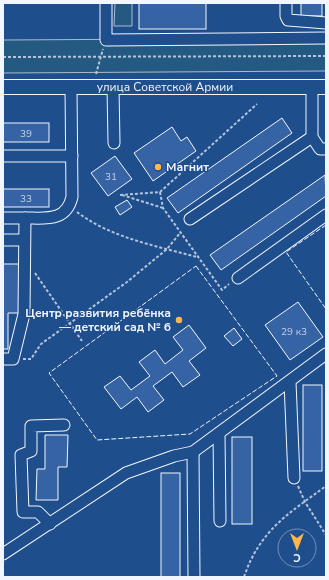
<svg xmlns="http://www.w3.org/2000/svg" width="329" height="580" viewBox="0 0 329 580" font-family="'Nunito Sans',sans-serif">
	<style>
		.green { fill: #245a82; stroke: #a8bbd7 }
		.building { fill: #3563a3; stroke: #f2f6ff }
		.lines { fill: none; stroke-linecap: round; stroke-linejoin: round }
		.minor-casing { stroke: #f2f6ff; stroke-width: 13 }
		.major-casing { stroke: #f2f6ff; stroke-width: 16 }
		.path { stroke: #b3c4dc; stroke-width: 2; stroke-dasharray: 3 2; stroke-linecap: butt }
		.minor { stroke: #1f4e8c; stroke-width: 11 }
		.major { stroke: #1f4e8c; stroke-width: 14 }
		.fence { stroke: #f2f6ff; stroke-width: 1; stroke-dasharray: 5 2; stroke-linecap: butt }
		.poi-dot { fill: #ffb74d; stroke: #1f4e8c; stroke-width: 1.5 }
		.labels { text-anchor: middle; stroke-width: 3; stroke-linejoin: round; paint-order: stroke }
		.number-label { font-size: 10px; fill: #c3d1e8 }
		.street-label { font-size: 12px; fill: #f2f6ff; stroke: #1f4e8c }
		.poi-label { font-size: 12px; font-weight: bold; fill: #f2f6ff; stroke: #1f4e8c; text-anchor: start }
	</style>
	<rect width="100%" height="100%" fill="#1f4e8c"/>
	<!-- green -->
	<g class="green">
		<path d="M115,3H132V26H114Z"/>
		<path d="M326,38V71L3,73V40Z"/>
	</g>
	<!-- building -->
	<g class="building">
		<rect x="139" y="3" width="67" height="26"/>
		<rect x="301" y="3" width="21" height="13"/>
		<path d="M282,118L292,133L178,213L167,198Z"/>
		<rect x="3" y="123" width="46" height="19"/>
		<path d="M172,127L181,141L187,137L196,151L153,181L134,153Z"/>
		<path d="M115,156L132,179L108,196L91,173Z"/>
		<path d="M325,175L326,196L221,270L210,255Z"/>
		<rect x="3" y="189" width="46" height="18"/>
		<path d="M127,200L132,207L120,215L115,207Z"/>
		<path d="M3,264H19V313H8V349H3Z"/>
		<path d="M298,302L323,337L290,360L265,325Z"/>
		<path d="M189,325L206,348L189,361L200,375L183,387L172,372L153,386L164,400L148,412L137,397L121,409L104,387L120,376L131,390L150,376L139,362L155,350L165,364L183,350L173,337Z"/>
		<path d="M234,328L242,339L233,346L224,336Z"/>
		<rect x="303" y="385" width="19" height="86"/>
		<path d="M45,435H68L67,467H58V500H36L37,469H45Z"/>
		<rect x="232" y="437" width="20" height="87"/>
		<rect x="161" y="473" width="19" height="104"/>
	</g>
	<g class="lines">
		<!-- minor casing -->
		<g class="minor-casing">
			<g id="minor">
				<path d="M106,3V40L326,38"/>
				<path d="M286,3V16L288,20L326,23"/>
				<path d="M312,86V137L320,149H326"/>
				<path d="M113,87L114,143"/>
				<path d="M3,156H72"/>
				<path d="M3,218H25"/>
				<path d="M190,219L312,137"/>
				<path d="M3,240H24"/>
				<path d="M238,278L326,215"/>
				<path d="M3,359H13L24,314L25,218C46,218 66,222 72,197L71,87"/>
				<path d="M290,382L294,478"/>
				<path d="M219,433L220,521"/>
				<path d="M193,452L194,577"/>
				<path d="M50,524L38,512H23L21,455L31,451V426L64,425"/>
				<path d="M3,554L126,473L174,456L193,452L326,354"/>
			</g>
		</g>
		<!-- major casing -->
		<g class="major-casing">
			<g id="major">
				<path id="s1" d="M3,87H326"/>
			</g>
		</g>
		<!-- path -->
		<g class="path">
			<path d="M3,57L326,56"/>
			<path d="M96,74L103,49"/>
			<path d="M160,192L163,208L222,290L229,284"/>
			<path d="M120,195L160,192L257,104"/>
			<path d="M122,195L163,208"/>
			<path d="M77,212C111,238 157,246 197,257"/>
			<path d="M35,273L82,341"/>
			<path d="M23,359H31L41,344L127,282L167,249L180,233"/>
			<path d="M298,486L305,502L326,535"/>
			<path d="M244,577C260,530 288,514 326,486"/>
		</g>
		<!-- minor -->
		<use href="#minor" class="minor"/>
		<!-- major -->
		<use href="#major" class="major"/>
		<!-- fence -->
		<g class="fence">
			<path d="M326,225L286,252L326,309"/>
			<path d="M196,266L277,376L190,434L97,440L49,373Z"/>
		</g>
	</g>
	<!-- markers -->
	<g class="poi-dot">
		<circle cx="158" cy="167" r="4"/>
		<circle cx="179" cy="320" r="4"/>
	</g>
	<g class="labels">
		<!-- number labels -->
		<g class="number-label">
			<text x="26" y="137">39</text>
			<text x="111" y="180">31</text>
			<text x="26" y="202">33</text>
			<text x="294" y="335">29 к3</text>
		</g>
		<!-- street labels -->
		<g class="street-label">
			<text dy="4" stroke="none"><textPath href="#s1" startOffset="162">улица Советской Армии</textPath></text>
		</g>
		<!-- poi labels -->
		<g class="poi-label">
			<text x="166" y="171">Магнит</text>
			<text x="171" y="317" text-anchor="end">Центр развития ребёнка<tspan x="171" dy="14">— детский сад № 6</tspan></text>
		</g>
	</g>
	<!-- border -->
	<rect width="329" height="580" fill="none" stroke="#f2f6ff" stroke-width="8"/>
	<!-- north arrow -->
	<g transform="translate(297 548) rotate(180)"><circle r="19" fill="#1f4e8c" stroke="#7391ba"/>
	<path d="M0-3L7 15L0 10L-7 15Z" fill="#ffb74d"/>
	<text y="-6" font-size="11" font-weight="bold" text-anchor="middle" fill="#f2f6ff">С</text>
	</g>
</svg>
